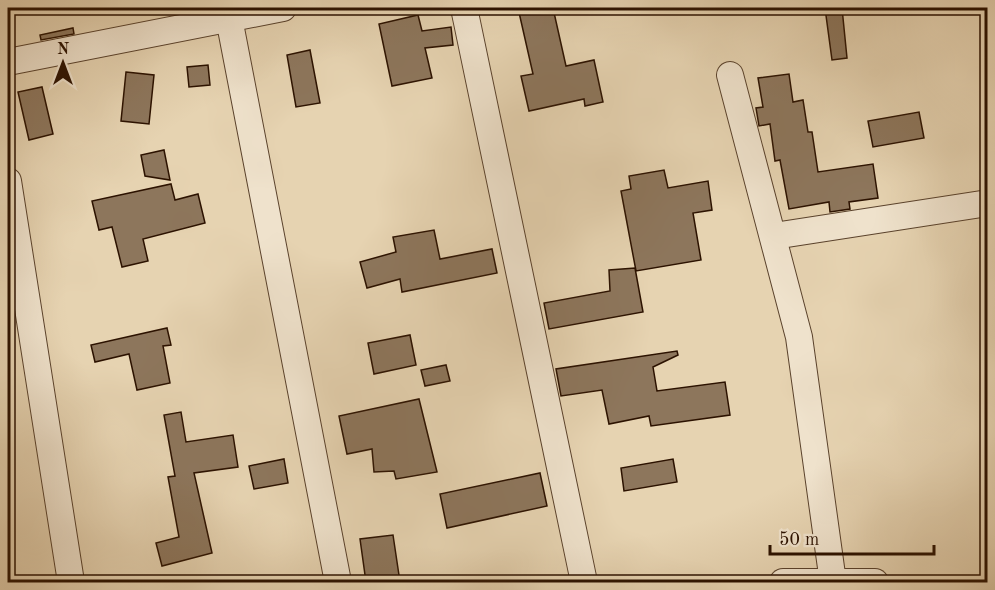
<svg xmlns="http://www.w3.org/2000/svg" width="995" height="590" viewBox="0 0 995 590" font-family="'Old Standard TT',serif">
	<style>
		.building { fill: #8d765c; stroke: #2c1200; stroke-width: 1.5 }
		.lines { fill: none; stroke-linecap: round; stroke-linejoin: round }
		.minor-casing { stroke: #5a422c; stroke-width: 28 }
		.minor { stroke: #efe2cc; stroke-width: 26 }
	</style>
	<rect width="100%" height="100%" fill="#e6d3b1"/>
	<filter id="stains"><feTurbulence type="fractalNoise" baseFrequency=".00333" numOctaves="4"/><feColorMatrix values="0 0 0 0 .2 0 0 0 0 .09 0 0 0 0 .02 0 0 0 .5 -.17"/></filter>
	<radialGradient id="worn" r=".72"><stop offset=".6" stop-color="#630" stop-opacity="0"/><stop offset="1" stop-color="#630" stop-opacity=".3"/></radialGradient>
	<!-- building -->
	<g class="building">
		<path d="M518,8H553L566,66L594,60L603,102L585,106L584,99L529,111L521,76L533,74Z"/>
		<path d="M825,8H842L847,58L832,60Z"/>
		<path d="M418,15L422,31L451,27L453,45L425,48L432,78L392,86L379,24Z"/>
		<path d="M73,28L74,34L41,40L40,35Z"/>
		<path d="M310,50L320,103L296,107L287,55Z"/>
		<path d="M208,65L210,85L189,87L187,67Z"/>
		<path d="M126,72L154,75L149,124L121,121Z"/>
		<path d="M789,74L793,102L803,100L808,132H812L818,172L873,164L878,198L849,202L850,209L830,212L829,202L789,209L780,160L775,161L770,124L759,126L756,108L763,107L758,78Z"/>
		<path d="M42,87L53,134L29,140L18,92Z"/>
		<path d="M919,112L924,138L873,147L868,121Z"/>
		<path d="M164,150L170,180L145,176L141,155Z"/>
		<path d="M664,170L668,188L708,181L712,210L693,213L701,260L636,271L621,191L631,189L629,176Z"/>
		<path d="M171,184L175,200L198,194L205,223L143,239L148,261L122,267L112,227L99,230L92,201Z"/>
		<path d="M434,230L440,259L492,249L497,273L402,292L400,279L367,288L360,262L396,252L393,237Z"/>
		<path d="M635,268L643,312L549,329L544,303L610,291L609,270Z"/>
		<path d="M167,328L171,345L163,346L170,383L137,390L129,354L95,362L91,345Z"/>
		<path d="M410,335L416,365L374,374L368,343Z"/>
		<path d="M677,351L678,355L653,367L657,391L725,382L730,415L651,426L649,416L609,424L602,390L561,396L556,369Z"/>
		<path d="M446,365L450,381L425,386L421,370Z"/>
		<path d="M419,399L437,472L396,479L394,471L374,472L372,449L347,454L339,416Z"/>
		<path d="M181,412L186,442L233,435L238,467L194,473L212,553L162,566L156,543L179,537L168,477L175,476L164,415Z"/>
		<path d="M284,459L288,483L254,489L249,466Z"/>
		<path d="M673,459L677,482L624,491L621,468Z"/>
		<path d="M540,473L547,506L447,528L440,494Z"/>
		<path d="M393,535L400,582H366L360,539Z"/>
	</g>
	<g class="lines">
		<!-- minor casing -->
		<g class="minor-casing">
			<g id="minor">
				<path d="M227,8L338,582"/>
				<path d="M464,8L584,582"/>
				<path d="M8,62L283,8"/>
				<path d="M730,75L799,337L833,582"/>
				<path d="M8,181L71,582"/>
				<path d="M774,236L988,203"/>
				<path d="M783,582H875"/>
			</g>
		</g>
		<!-- minor -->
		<use href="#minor" class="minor"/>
	</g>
	<!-- margin -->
	<rect width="995" height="590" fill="none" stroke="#e6d3b1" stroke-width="30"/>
	<rect x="9" y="9" width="977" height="572" fill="none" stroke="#2c1200" stroke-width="3"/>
	<rect x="15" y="15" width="965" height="560" fill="none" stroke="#2c1200" stroke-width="1.5"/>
	<!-- north arrow -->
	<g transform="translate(63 63)" stroke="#efe2cc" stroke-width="4.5" paint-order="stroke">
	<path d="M0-4.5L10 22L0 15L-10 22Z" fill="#2c1200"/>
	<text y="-9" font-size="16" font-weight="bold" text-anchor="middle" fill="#2c1200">N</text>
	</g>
	<!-- scale -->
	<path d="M770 545v9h164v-9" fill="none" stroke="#2c1200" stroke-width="3"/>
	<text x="779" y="545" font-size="18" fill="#2c1200" stroke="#efe2cc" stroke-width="4.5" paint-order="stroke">50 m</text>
	<rect width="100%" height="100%" filter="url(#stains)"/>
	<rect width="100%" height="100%" fill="url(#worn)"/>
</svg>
